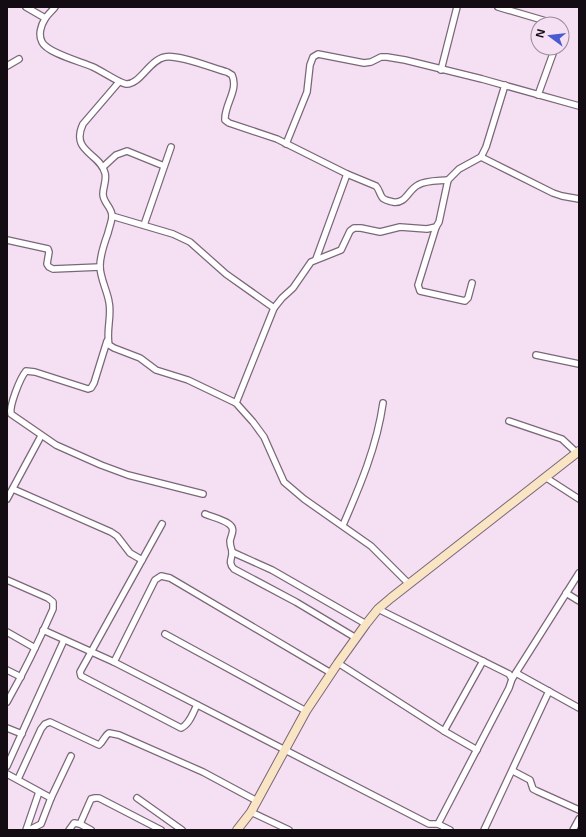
<svg xmlns="http://www.w3.org/2000/svg" width="586" height="837" viewBox="0 0 586 837" font-family="'Noto Sans',sans-serif">
	<style>
		.lines { fill: none; stroke-linecap: round; stroke-linejoin: round }
		.minor-casing { stroke: #7b6779; stroke-width: 8 }
		.secondary-casing { stroke: #7b6779; stroke-width: 10 }
		.minor { stroke: #fff; stroke-width: 5.5 }
		.secondary { stroke: #f9e5c4; stroke-width: 8 }
	</style>
	<rect width="100%" height="100%" fill="#f5dff3"/>
	<g class="lines">
		<!-- minor casing -->
		<g class="minor-casing">
			<g id="minor">
				<path d="M26,7L45,18"/>
				<path d="M55,7C52,11 47,15 45,19C41,25 38,35 42,42C47,53 82,62 93,67C102,71 119,83 126,84C140,85 149,60 165,57C178,54 212,68 227,72L232,75C239,90 224,105 225,120L229,123L277,139L347,174L376,186C380,190 380,197 384,199C387,201 390,201 393,202C406,204 408,190 418,185C426,180 439,181 448,180"/>
				<path d="M498,7L556,24"/>
				<path d="M7,66L19,59"/>
				<path d="M441,70L457,7"/>
				<path d="M119,82L83,124C70,152 100,153 105,173C107,180 103,187 103,194C103,203 112,207 112,216C112,221 109,228 108,233C104,244 100,255 100,266C100,278 107,290 109,302C112,316 106,330 109,345L114,348L140,358L156,370L188,380L236,403L253,422L264,437L284,482L304,499L371,546L409,584"/>
				<path d="M538,95L555,48"/>
				<path d="M286,144L307,92L310,65L313,57L318,54L364,63L371,62L381,57H387L405,60L482,79L579,106"/>
				<path d="M481,157L553,193L562,196L579,199"/>
				<path d="M103,167L116,155L127,151L164,166"/>
				<path d="M112,216L173,234L190,242L226,274L274,308"/>
				<path d="M144,225L171,147"/>
				<path d="M436,227L418,285L420,291L465,301L468,298L472,283"/>
				<path d="M7,240L48,249L49,252L47,264L49,267L53,269L100,267"/>
				<path d="M316,259L347,174"/>
				<path d="M107,341L94,383L91,388L88,389L35,372L26,371C20,378 9,406 11,414L56,445L101,465L128,475L203,494"/>
				<path d="M536,355L579,364"/>
				<path d="M236,403L274,308L282,298L293,288L311,262L341,250L350,231L354,228H361L380,232L400,227L427,229L436,227L439,222L448,180L459,169L481,157L486,147L505,85"/>
				<path d="M509,421L562,439L577,453"/>
				<path d="M545,477L579,499"/>
				<path d="M13,489L111,532L117,536L130,553L142,560"/>
				<path d="M7,499L41,436"/>
				<path d="M205,514C212,517 222,519 229,524C236,529 231,535 230,541C230,545 231,548 232,551C233,558 227,562 234,569L296,602L356,638"/>
				<path d="M162,524L80,672L81,676L181,728C190,724 193,712 197,705"/>
				<path d="M343,525C360,486 377,446 383,403"/>
				<path d="M232,552L272,570L366,624"/>
				<path d="M7,580L48,598L53,602V609C39,641 24,672 7,702"/>
				<path d="M566,593L579,601"/>
				<path d="M43,630L114,662L429,824H438L509,688L512,679L509,674L378,609"/>
				<path d="M7,632L35,648"/>
				<path d="M165,634L306,711"/>
				<path d="M114,662L155,580L161,576L170,578L331,673"/>
				<path d="M338,663L444,731L477,750"/>
				<path d="M7,670L21,677"/>
				<path d="M516,673L579,708"/>
				<path d="M512,679L579,573"/>
				<path d="M7,728L22,734"/>
				<path d="M444,731L483,661"/>
				<path d="M7,766L64,640"/>
				<path d="M513,771L530,780L533,789L537,791L579,810"/>
				<path d="M7,774L51,798"/>
				<path d="M18,779L41,729L45,724L50,722L99,745C104,741 104,736 109,733L119,735L203,772L257,801"/>
				<path d="M137,798L182,830"/>
				<path d="M251,812L289,830"/>
				<path d="M80,824L91,799L95,798H99L161,830"/>
				<path d="M438,824L450,830"/>
				<path d="M26,830L39,792"/>
				<path d="M29,830L41,824L51,798L71,756"/>
				<path d="M69,830L74,823L80,824L91,830"/>
				<path d="M484,830L549,691"/>
				<path d="M573,830L579,819"/>
			</g>
		</g>
		<!-- secondary casing -->
		<g class="secondary-casing">
			<path id="secondary" d="M237,830L251,812L306,711L338,663L366,624L378,609L391,598L579,451"/>
		</g>
		<!-- minor -->
		<use href="#minor" class="minor"/>
		<!-- secondary -->
		<use href="#secondary" class="secondary"/>
	</g>
	<!-- border -->
	<rect width="586" height="837" fill="none" stroke="#130c13" stroke-width="16"/>
	<!-- north arrow -->
	<g transform="translate(550 36) rotate(285)"><circle r="19" fill="#f5dff3" stroke="#9b8b99"/>
	<path d="M0-3L7 15L0 10L-7 15Z" fill="#4a5acf"/>
	<text y="-6" font-size="11" font-weight="bold" text-anchor="middle" fill="#130c13">N</text>
	</g>
</svg>
